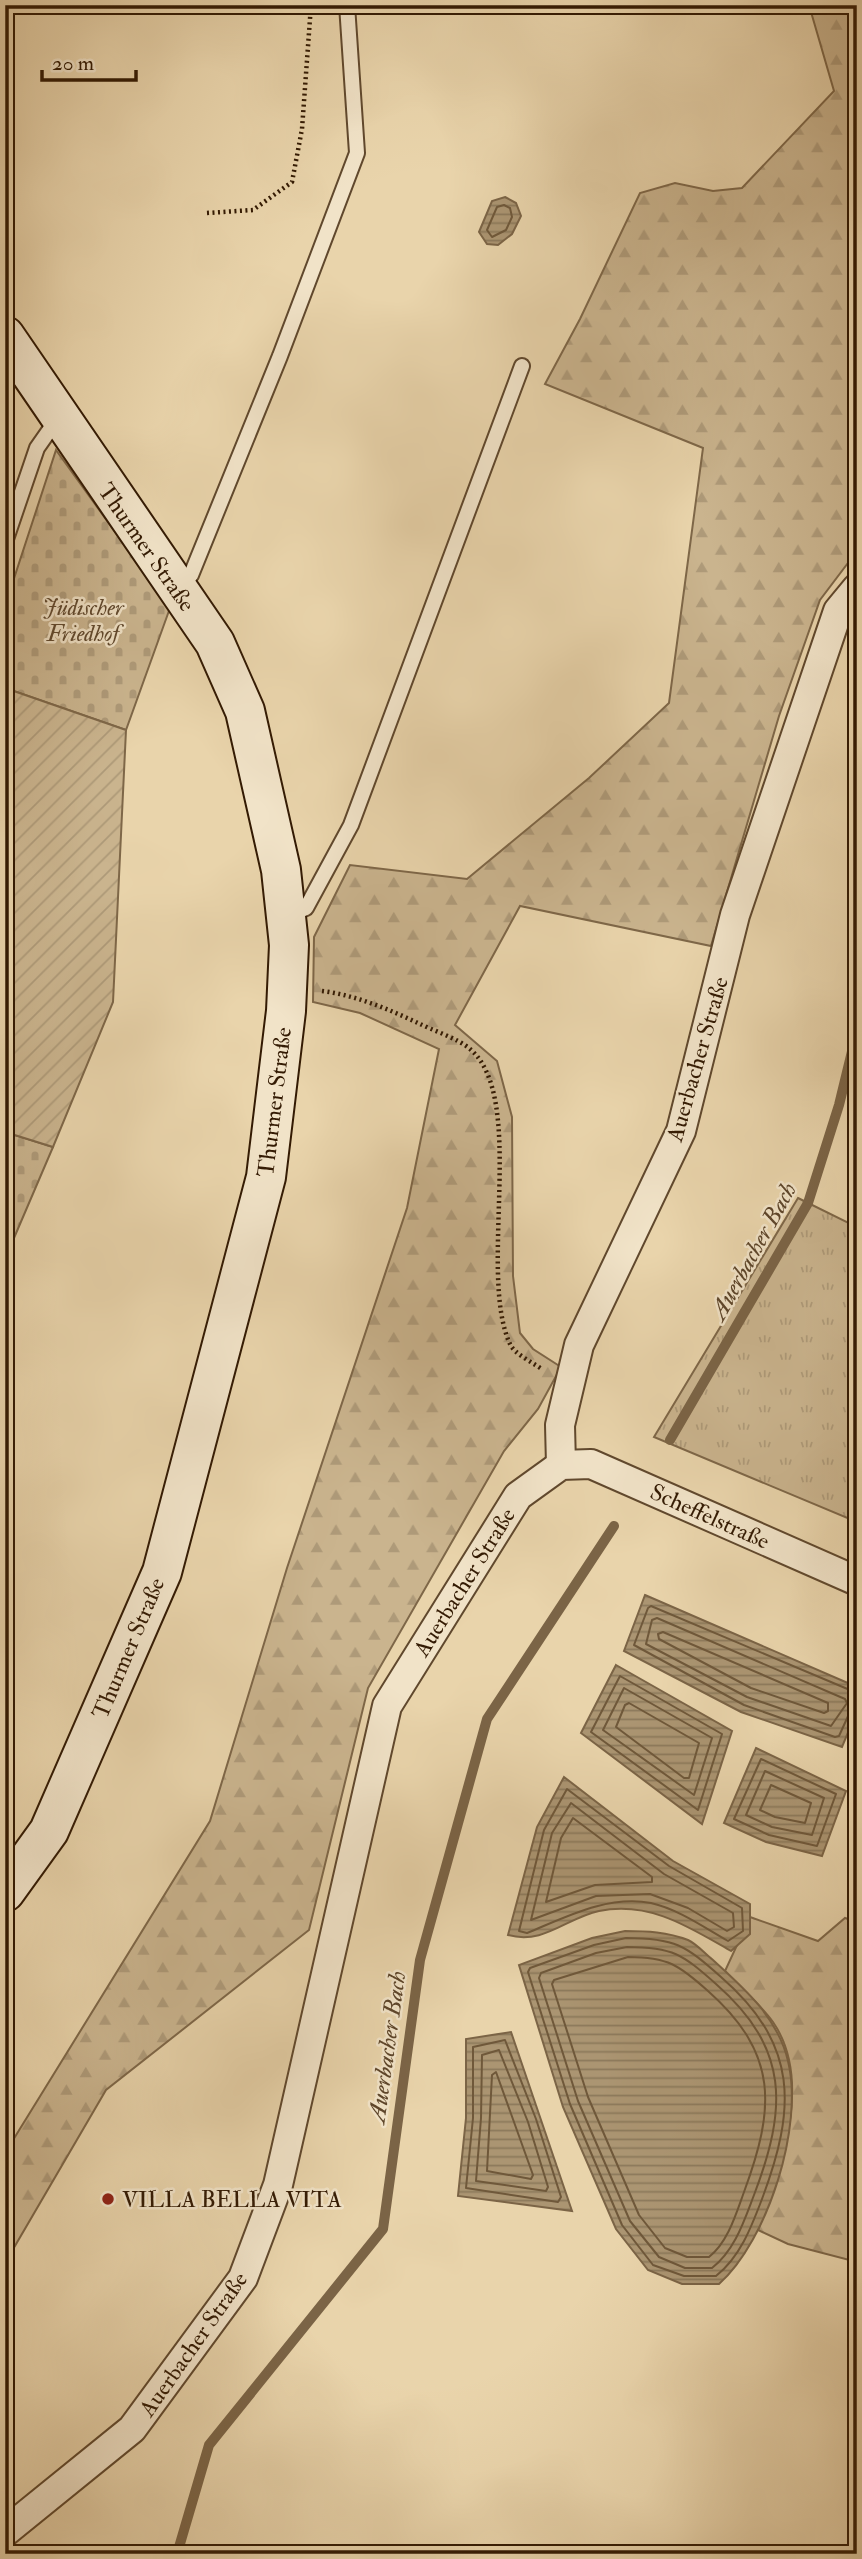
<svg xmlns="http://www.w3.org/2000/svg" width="862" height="2559" viewBox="0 0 862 2559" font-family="'IM FELL Double Pica',serif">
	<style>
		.grass { fill: url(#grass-tufts); stroke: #7e6748; stroke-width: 2 }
		.forest { fill: url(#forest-firs); stroke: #7e6748; stroke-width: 2 }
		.cemetery { fill: url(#cemetery-stones); stroke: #7e6748; stroke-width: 2 }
		.garden { fill: url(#garden-furrows); stroke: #7e6748; stroke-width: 2 }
		.water { fill: url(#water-rules); stroke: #7b6446; stroke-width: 2 }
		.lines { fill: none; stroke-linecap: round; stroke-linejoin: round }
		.shore { stroke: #6f583a; stroke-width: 2 }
		.stream { stroke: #7b6446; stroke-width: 10 }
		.lane-casing { stroke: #60482d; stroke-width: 18 }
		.street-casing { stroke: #60482d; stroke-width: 32 }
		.secondary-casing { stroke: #331a03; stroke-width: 42 }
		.path { stroke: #331a03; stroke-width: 4.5; stroke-dasharray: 2 3.5; stroke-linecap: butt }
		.lane { stroke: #f1e3c8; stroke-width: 14 }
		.street { stroke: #f1e3c8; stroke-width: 28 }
		.secondary { stroke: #f1e3c8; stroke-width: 38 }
		.poi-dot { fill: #8f2418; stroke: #f1e3c8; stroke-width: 2.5 }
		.labels { text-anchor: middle; stroke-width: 5; stroke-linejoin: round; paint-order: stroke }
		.street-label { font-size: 23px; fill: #331a03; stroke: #f1e3c8 }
		.park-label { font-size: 23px; font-style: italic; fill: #60482d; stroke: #f1e3c8 }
		.poi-label { font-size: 23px; fill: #331a03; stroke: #f1e3c8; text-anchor: start }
		.water-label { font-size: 24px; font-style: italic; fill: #5d452a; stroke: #f1e3c8 }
	</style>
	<defs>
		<pattern id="grass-tufts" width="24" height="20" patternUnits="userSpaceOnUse" patternTransform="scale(1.75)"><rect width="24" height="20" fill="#cab48e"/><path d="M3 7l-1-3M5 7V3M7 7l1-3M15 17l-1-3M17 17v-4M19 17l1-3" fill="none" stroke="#ae9a79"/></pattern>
		<pattern id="forest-firs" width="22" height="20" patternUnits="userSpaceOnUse" patternTransform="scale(1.75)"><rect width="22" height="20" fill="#cab48e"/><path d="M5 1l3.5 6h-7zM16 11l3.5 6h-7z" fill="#ae9a79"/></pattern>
		<pattern id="cemetery-stones" width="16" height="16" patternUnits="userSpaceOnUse" patternTransform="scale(1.75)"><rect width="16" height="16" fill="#cab48e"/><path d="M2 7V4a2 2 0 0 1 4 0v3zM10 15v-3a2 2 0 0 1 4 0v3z" fill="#ae9a79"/></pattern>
		<pattern id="garden-furrows" width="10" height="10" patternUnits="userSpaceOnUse" patternTransform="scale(1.75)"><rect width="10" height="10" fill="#cab48e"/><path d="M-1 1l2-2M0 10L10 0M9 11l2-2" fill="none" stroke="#ae9a79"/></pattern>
		<pattern id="water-rules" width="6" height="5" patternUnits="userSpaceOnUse" patternTransform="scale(1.75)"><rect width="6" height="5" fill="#ab9572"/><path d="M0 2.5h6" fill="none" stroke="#8c795b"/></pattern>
	</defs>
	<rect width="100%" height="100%" fill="#e9d4ab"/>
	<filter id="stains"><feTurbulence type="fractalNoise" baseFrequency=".00286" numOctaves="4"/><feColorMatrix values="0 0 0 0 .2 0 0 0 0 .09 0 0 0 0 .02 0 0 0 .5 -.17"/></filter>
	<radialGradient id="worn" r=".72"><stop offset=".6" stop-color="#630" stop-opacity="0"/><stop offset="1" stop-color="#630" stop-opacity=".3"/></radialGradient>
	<!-- grass -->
	<path class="grass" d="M798,1198L857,1227V1522L654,1437Z"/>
	<!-- forest -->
	<g class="forest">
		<path d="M809,5H857V551L820,600L779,716L711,946L520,906L455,1025L497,1061L512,1117L513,1276L520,1333L533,1349L561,1367L538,1409L504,1451L368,1688L309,1930L106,2090L5,2263V2153L210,1821L287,1568L407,1208L439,1049L360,1013L313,1002L314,937L350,865L467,879L589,778L669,703L703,448L545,384L580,319L640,193L675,183L713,191L742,188L834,91Z"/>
		<path d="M750,1917L818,1941L845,1918L857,1922V2262L788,2244L758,2230C780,2170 814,2082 773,2022C760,2004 740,1987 725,1971Z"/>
	</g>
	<!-- cemetery -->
	<g class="cemetery">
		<path d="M56,450L170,608L126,730L5,688V606Z"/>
		<path d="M5,1132L53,1147L5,1259Z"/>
	</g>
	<!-- garden -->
	<path class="garden" d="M5,688L126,730L113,1002L53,1147L5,1132Z"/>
	<!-- water -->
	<g class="water">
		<path d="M505,197L516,203L521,216L512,234L498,245L487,244L479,232L492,201Z"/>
		<path d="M645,1595L857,1687V1711L842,1747L741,1712L624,1651Z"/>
		<path d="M616,1665L732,1731L702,1824L581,1733Z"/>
		<path d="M756,1748L846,1791L822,1856L766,1842L724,1823Z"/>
		<path d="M564,1777L673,1861L750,1904V1934L731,1951C689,1927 650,1901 599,1911C566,1918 544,1945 508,1935L537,1827Z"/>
		<path d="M625,1931C647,1931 667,1932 688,1940C697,1944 705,1954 713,1960C745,1989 778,2018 788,2061C804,2126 768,2240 719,2284H682L648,2270L616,2229L563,2107L519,1965L592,1938Z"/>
		<path d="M511,2032L572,2211L458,2196L466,2118V2039Z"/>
	</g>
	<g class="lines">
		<!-- shore -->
		<g class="shore">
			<path d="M504,205L510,208L512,217L506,230L492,237L487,230L497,207Z"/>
			<path d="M657,1618L845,1699L847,1703L831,1726L747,1697L646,1644L652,1620Z"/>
			<path d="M663,1632L828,1703V1711L824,1713L751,1688L659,1639L658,1634Z"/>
			<path d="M620,1676L722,1734L698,1810L591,1732Z"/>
			<path d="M624,1688L712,1738L694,1795L603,1730Z"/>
			<path d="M857,1693L651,1606L648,1608L634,1645L744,1705L835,1737L839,1736L849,1714L857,1711"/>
			<path d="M629,1703L699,1743L689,1778H684L616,1727L625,1705Z"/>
			<path d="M761,1759L836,1794L817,1846L769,1835L734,1819Z"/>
			<path d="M765,1771L824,1798L812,1835L772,1827L746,1815Z"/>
			<path d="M771,1785L811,1803L805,1823L775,1817L760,1810Z"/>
			<path d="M567,1789L669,1866L742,1908L743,1931L728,1941C705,1928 678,1909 651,1903C607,1895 566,1917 527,1933L519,1931L544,1830Z"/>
			<path d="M571,1803L664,1874L733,1913L734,1927L727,1931L688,1908L650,1894L596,1896L531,1920L552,1833Z"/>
			<path d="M573,1818L652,1877V1882L595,1885L546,1902L561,1838Z"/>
			<path d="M626,1938C675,1938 685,1945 721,1977C799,2045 796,2108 762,2199C751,2228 740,2257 716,2276H684L653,2265L622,2225L570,2104L528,1972L530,1968L594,1945Z"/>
			<path d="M627,1947C673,1947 682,1954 716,1984C790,2049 787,2108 754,2195C744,2221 735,2250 712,2268H685L659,2257L630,2221L578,2101L539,1978L541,1973L596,1953Z"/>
			<path d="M628,1957C668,1957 679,1965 708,1991C779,2054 775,2108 744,2192C736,2214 728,2242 709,2257H687L665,2248L639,2215L588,2097L552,1984L554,1980Z"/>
			<path d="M505,2040L536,2119L561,2197L558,2202L466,2188L473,2118V2047Z"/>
			<path d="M499,2050L528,2122L548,2187L546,2191L476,2181L481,2118L482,2055Z"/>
			<path d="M496,2072L533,2175L531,2179L487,2171L492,2075Z"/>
		</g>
		<!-- stream -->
		<g class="stream">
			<path d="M670,1440L808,1203L839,1105L857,1031"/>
			<path d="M177,2554L209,2445L383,2229L420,1960L487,1719L614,1526"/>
		</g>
		<!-- lane casing -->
		<g class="lane-casing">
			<g id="lane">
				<path d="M5,542L37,448L58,418"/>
				<path d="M179,589L191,575L280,356L357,153L347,5"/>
				<path d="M287,916L306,908L351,825L522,366"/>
			</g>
		</g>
		<!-- street casing -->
		<g class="street-casing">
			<g id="street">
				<path d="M561,1465L560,1425L579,1345L681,1131L735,915L838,611L857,588"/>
				<path d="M5,2532L132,2429L243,2278L278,2185L387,1706L518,1496L561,1465L591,1464L857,1581"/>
			</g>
		</g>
		<!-- secondary casing -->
		<g class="secondary-casing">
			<path id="secondary" d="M5,336L215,643L245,711L281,870L289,945L286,1011L266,1177L162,1572L49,1831L5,1892"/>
		</g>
		<!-- path -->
		<g class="path">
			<path d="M207,213L253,210L292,182L302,129L311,5"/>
			<path d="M322,991C355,995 388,1009 418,1023C434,1031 457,1038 470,1049C528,1098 477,1273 510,1344C514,1354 534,1363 543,1370"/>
		</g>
		<!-- lane -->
		<use href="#lane" class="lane"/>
		<!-- street -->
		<use href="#street" class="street"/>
		<!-- secondary -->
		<use href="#secondary" class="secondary"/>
	</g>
	<!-- markers -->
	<circle class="poi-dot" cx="108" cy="2199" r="7"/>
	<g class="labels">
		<!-- street labels -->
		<g class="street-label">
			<text transform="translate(147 547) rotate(55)" y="8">Thurmer Straße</text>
			<text transform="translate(697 1059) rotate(-74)" y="8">Auerbacher Straße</text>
			<text transform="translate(274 1102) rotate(-83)" y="8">Thurmer Straße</text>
			<text transform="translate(710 1516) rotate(24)" y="8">Scheffelstraße</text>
			<text transform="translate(464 1582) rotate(-58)" y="8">Auerbacher Straße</text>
			<text transform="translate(128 1648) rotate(-67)" y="8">Thurmer Straße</text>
			<text transform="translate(193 2344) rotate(-55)" y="8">Auerbacher Straße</text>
		</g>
		<!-- park labels -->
		<g class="park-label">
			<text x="83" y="615">Jüdischer<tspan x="83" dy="26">Friedhof</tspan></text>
		</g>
		<!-- poi labels -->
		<g class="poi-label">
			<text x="122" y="2207">VILLA BELLA VITA</text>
		</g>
		<!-- water labels -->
		<g class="water-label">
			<text transform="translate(753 1251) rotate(-61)" y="8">Auerbacher Bach</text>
			<text transform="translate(387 2047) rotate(-82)" y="8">Auerbacher Bach</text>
		</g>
	</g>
	<!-- margin -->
	<rect width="862" height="2559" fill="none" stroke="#e9d4ab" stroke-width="28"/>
	<rect x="7" y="7" width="848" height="2545" fill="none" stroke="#331a03" stroke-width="3.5"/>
	<rect x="14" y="14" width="834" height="2531" fill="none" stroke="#331a03" stroke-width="2"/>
	<!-- scale -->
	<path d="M42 70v10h94v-10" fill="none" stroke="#331a03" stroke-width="3.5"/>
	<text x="52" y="70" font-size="21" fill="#331a03" stroke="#f1e3c8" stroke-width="5" paint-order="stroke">20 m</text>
	<rect width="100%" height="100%" filter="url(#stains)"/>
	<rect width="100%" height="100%" fill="url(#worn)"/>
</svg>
